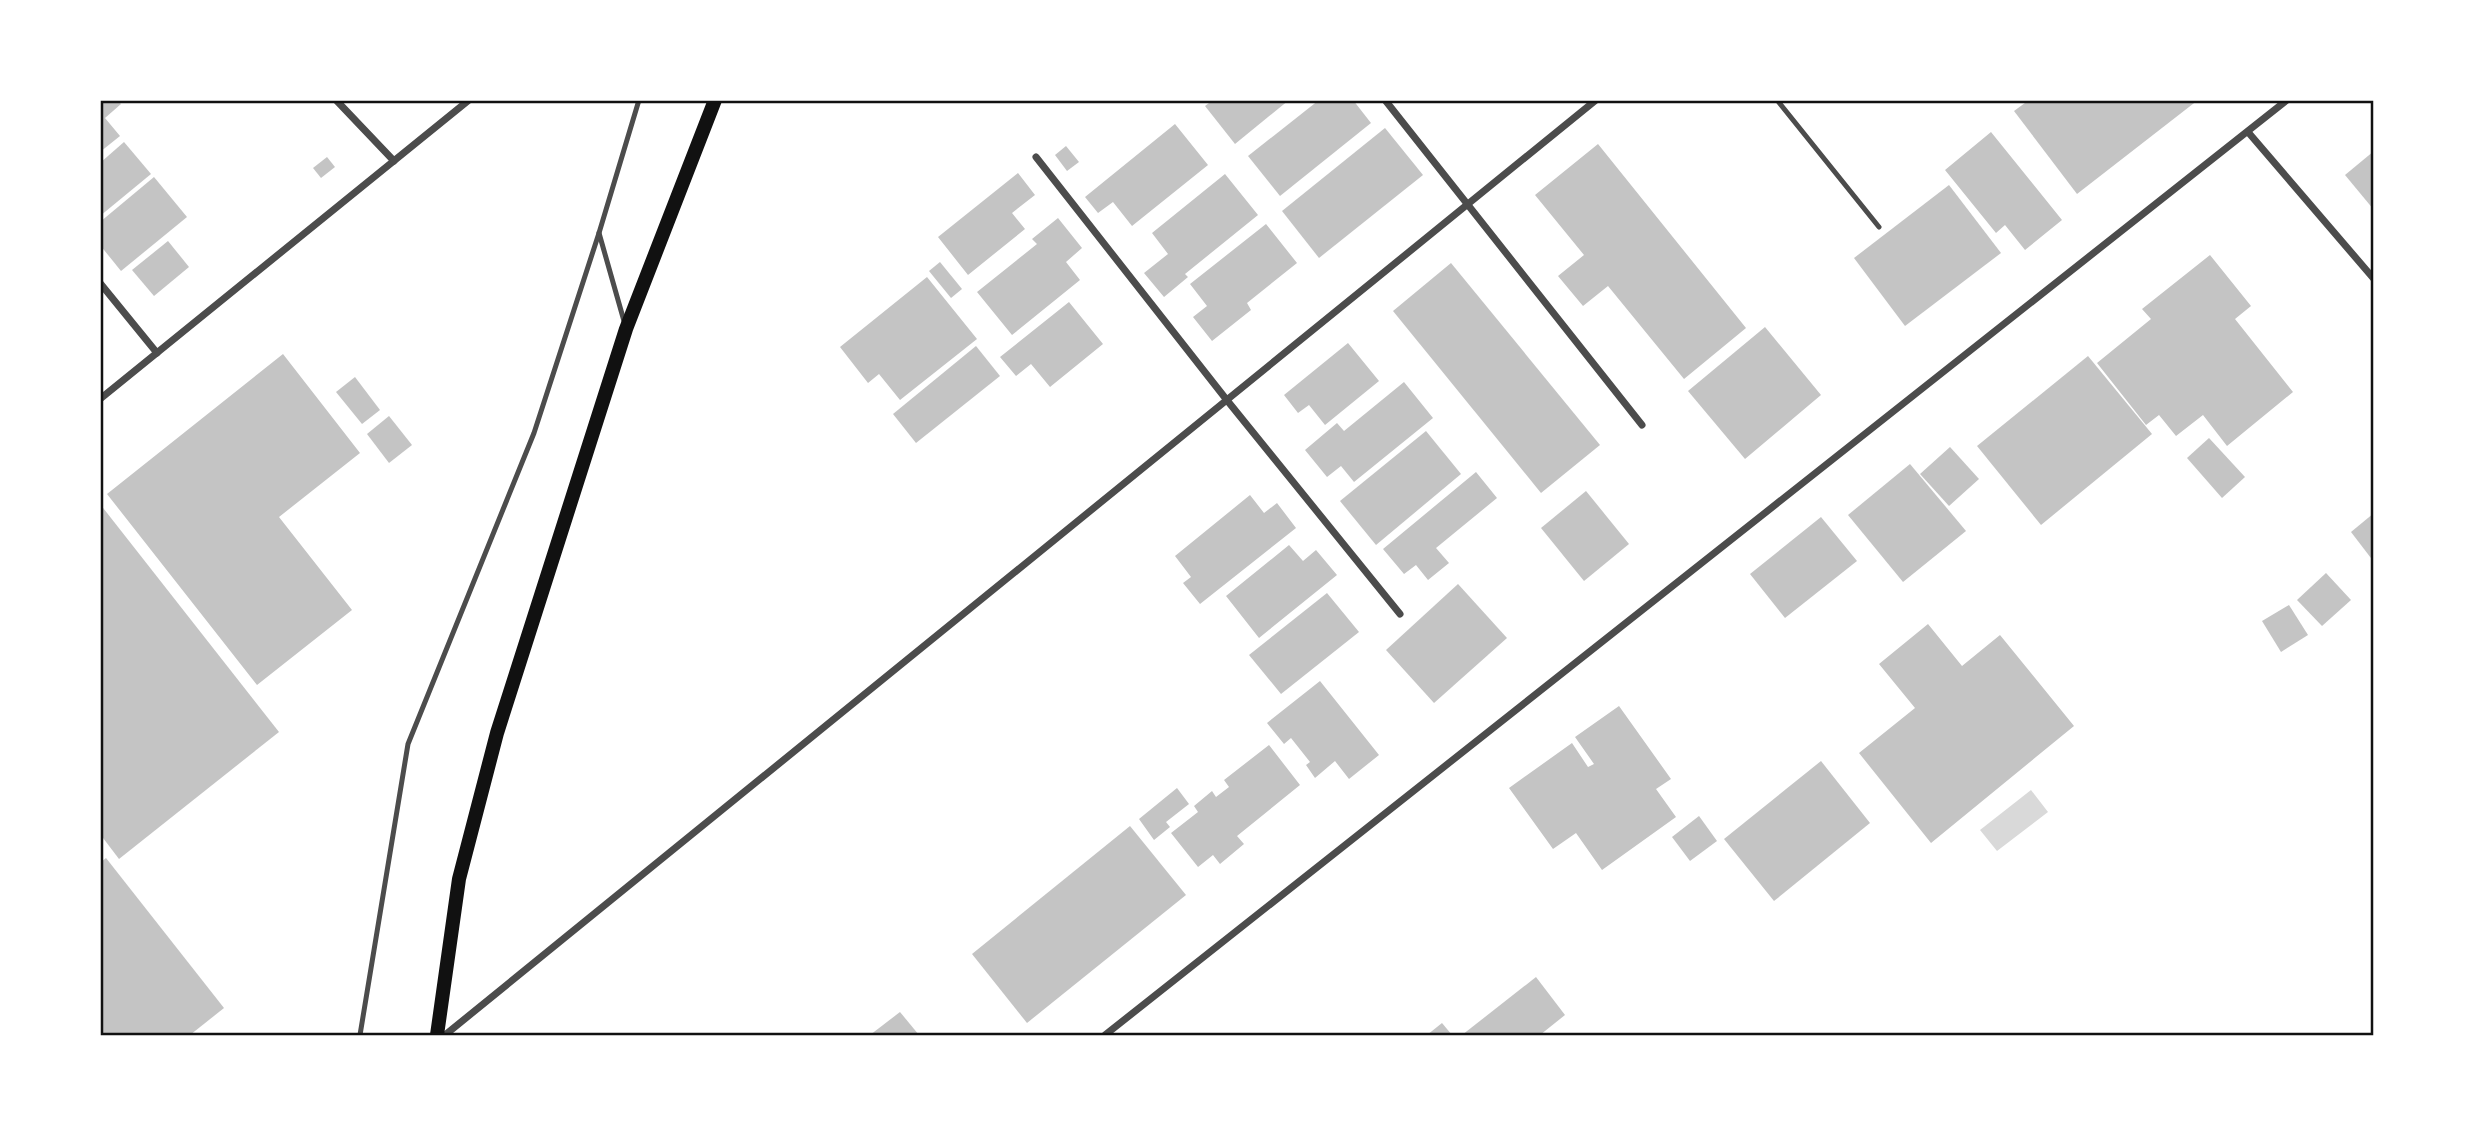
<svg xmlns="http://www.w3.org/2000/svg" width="2474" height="1135" viewBox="0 0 2474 1135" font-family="'PT Sans',sans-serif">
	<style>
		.water { fill: #d9d9d9 }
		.building { fill: #c4c4c4 }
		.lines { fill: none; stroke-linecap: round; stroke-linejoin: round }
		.service { stroke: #4c4c4c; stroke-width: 5 }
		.minor { stroke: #4c4c4c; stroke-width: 7 }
		.secondary { stroke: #111; stroke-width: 14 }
		.neatline { fill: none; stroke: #111; stroke-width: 2.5 }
	</style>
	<rect width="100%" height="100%" fill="#fff"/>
	<!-- water -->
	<path class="water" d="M2031,790L2048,812L1997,851L1980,830Z"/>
	<!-- building -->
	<g class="building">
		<path d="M100,100H117L121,104L105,118L120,136L100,152Z"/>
		<path d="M1213,100H1289L1235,144L1205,106Z"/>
		<path d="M1319,100H1353L1371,123L1280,196L1248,156Z"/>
		<path d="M2029,100H2198L2077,194L2014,111Z"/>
		<path d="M1175,124L1208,165L1132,226L1113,202L1098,213L1085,197Z"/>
		<path d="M1385,128L1423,175L1319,258L1282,211Z"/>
		<path d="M1991,132L2062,220L2025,250L2005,225L1996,233L1945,170Z"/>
		<path d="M124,142L151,174L100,216V163Z"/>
		<path d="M1598,144L1746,328L1684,379L1608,286L1583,306L1558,276L1584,255L1535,195Z"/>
		<path d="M1066,146L1079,162L1067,171L1055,155Z"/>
		<path d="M2374,151V210L2345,175Z"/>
		<path d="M327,157L335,167L321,178L313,168Z"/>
		<path d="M1018,173L1035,195L1012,213L1025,229L968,275L938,237Z"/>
		<path d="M1225,174L1258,215L1185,274L1188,277L1164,297L1144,273L1168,254L1152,233Z"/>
		<path d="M154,177L187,217L121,271L100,245V222Z"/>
		<path d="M1949,185L2001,253L1905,326L1854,258Z"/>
		<path d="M1058,218L1082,248L1066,262L1080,280L1012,335L977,292L1037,244L1032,239Z"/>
		<path d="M1266,224L1297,263L1247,303L1251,310L1212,341L1193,317L1207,306L1190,284Z"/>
		<path d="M168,241L189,267L154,296L132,270Z"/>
		<path d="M2210,255L2251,306L2235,319L2293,392L2227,446L2203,415L2176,436L2159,415L2146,425L2097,363L2151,319L2142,309Z"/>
		<path d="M940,262L962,289L951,298L929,271Z"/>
		<path d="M1451,263L1600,445L1541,493L1393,311Z"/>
		<path d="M927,277L977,339L900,400L879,374L868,383L840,347Z"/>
		<path d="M1069,302L1103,344L1050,387L1031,364L1016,376L1000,357Z"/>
		<path d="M1765,327L1821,395L1745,459L1688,391Z"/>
		<path d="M1348,343L1379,381L1325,425L1309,405L1298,413L1284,395Z"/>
		<path d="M976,346L1000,376L916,443L893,414Z"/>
		<path d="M283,354L360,453L279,517L352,610L257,685L107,494Z"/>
		<path d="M2088,356L2152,434L2041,525L1977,446Z"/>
		<path d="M355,377L380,410L362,424L336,392Z"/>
		<path d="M1404,382L1433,418L1354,482L1341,466L1327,477L1305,450L1337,423L1344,431Z"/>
		<path d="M389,416L412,445L389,463L367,434Z"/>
		<path d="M1426,431L1461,474L1376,545L1340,501Z"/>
		<path d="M2209,438L2245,477L2222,498L2187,458Z"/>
		<path d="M1950,447L1979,479L1949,506L1920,474Z"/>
		<path d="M1910,464L1966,531L1903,582L1848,515Z"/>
		<path d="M1476,472L1497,498L1436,548L1449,563L1428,580L1416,565L1404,574L1383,549Z"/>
		<path d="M1586,491L1629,544L1584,581L1541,528Z"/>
		<path d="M1250,495L1264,513L1277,503L1296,528L1200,604L1183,583L1191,577L1175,556Z"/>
		<path d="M100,504L279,732L119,859L100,834Z"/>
		<path d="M2374,513V562L2351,532Z"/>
		<path d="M1821,517L1857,561L1785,618L1750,574Z"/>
		<path d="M1289,545L1303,561L1316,550L1337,575L1259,638L1226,596Z"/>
		<path d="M2326,573L2351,600L2322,626L2297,600Z"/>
		<path d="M1458,584L1507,638L1434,703L1386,650Z"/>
		<path d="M1327,593L1359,632L1281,694L1249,655Z"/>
		<path d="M2289,605L2308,635L2281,652L2262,621Z"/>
		<path d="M1928,624L1962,666L2000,635L2074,726L1931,843L1859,753L1915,708L1879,664Z"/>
		<path d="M1320,681L1379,755L1349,779L1335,761L1315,778L1306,765L1310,762L1291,738L1284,744L1267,723Z"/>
		<path d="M1619,706L1671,779L1656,789L1676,817L1602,870L1576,833L1553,849L1509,788L1572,743L1588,767L1594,764L1575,737Z"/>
		<path d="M1269,745L1300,785L1237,836L1244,844L1220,864L1213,855L1198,867L1171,833L1198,812L1194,806L1212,791L1216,797L1229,787L1224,780Z"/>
		<path d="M1821,761L1870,823L1774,901L1724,839Z"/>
		<path d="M1177,788L1189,804L1166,822L1170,827L1154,840L1139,819Z"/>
		<path d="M1699,816L1717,841L1690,861L1672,837Z"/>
		<path d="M1130,826L1186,895L1027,1023L972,954Z"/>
		<path d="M106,858L224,1008L190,1035H100V863Z"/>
		<path d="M1536,977L1565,1015L1540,1035H1462Z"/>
		<path d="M900,1012L919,1035H870Z"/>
		<path d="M1442,1023L1452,1035H1427Z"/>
	</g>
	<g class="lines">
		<!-- service -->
		<g class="service">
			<path d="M1777,100L1879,227"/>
			<path d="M599,233L624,321"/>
			<path d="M360,1035L408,744L534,433L599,233L639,100"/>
		</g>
		<!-- minor -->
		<g class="minor">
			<path d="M336,100L394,161"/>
			<path d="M1385,100L1642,425"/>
			<path d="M2248,132L2374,279"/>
			<path d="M1036,157L1226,399L1400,614"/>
			<path d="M100,283L157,353"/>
			<path d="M100,399L469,100"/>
			<path d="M445,1035L1596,100"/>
			<path d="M1105,1035L2287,100"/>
		</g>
		<!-- secondary -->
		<path class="secondary" d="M437,1035L459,879L497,733L626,329L715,100"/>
	</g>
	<!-- border -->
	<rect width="2474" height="1135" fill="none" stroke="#ffffff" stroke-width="203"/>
	<rect x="102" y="102" width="2270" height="932" class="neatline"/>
</svg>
